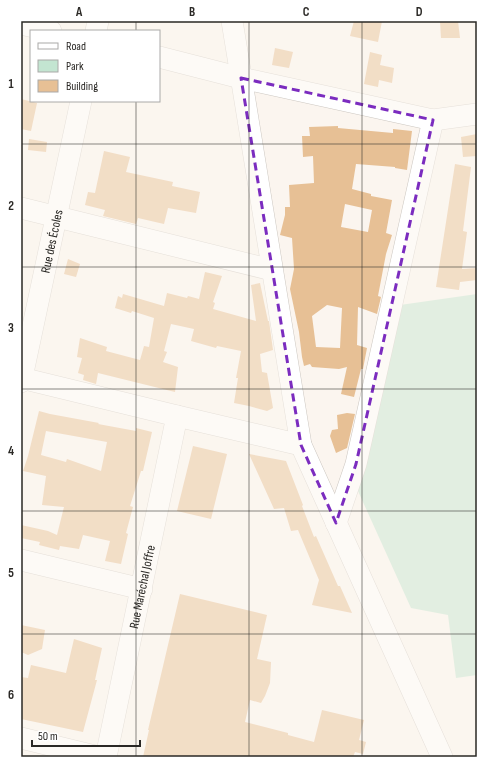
<svg xmlns="http://www.w3.org/2000/svg" width="498" height="778" viewBox="0 0 498 778" font-family="'Sofia Sans Condensed',sans-serif">
	<style>
		.green { fill: #c3e5d1 }
		.building { fill: #e7c095; fill-rule: evenodd }
		.lines { fill: none; stroke-linecap: round; stroke-linejoin: round }
		.minor-casing { stroke: #ccc7c1; stroke-width: 22 }
		.minor { stroke: #fff; stroke-width: 21 }
		.marked { fill: none; stroke: #7b2cbf; stroke-width: 3; stroke-dasharray: 8 5; stroke-linejoin: round }
		.grid { fill: none; stroke: #2a2825; stroke-width: 1; stroke-opacity: 0.55 }
		.labels { text-anchor: middle; stroke-width: 3; stroke-linejoin: round; paint-order: stroke }
		.street-label { font-size: 13px; fill: #2a2825; stroke: #fff }
		.neatline { fill: none; stroke: #2a2825; stroke-width: 1.5 }
		.grid-label { font-size: 13px; text-anchor: middle; font-weight: bold; fill: #2a2825 }
	</style>
	<rect width="100%" height="100%" fill="#fbf5ef"/>
	<!-- green -->
	<path class="green" d="M477,294V675L456,678L448,615L411,608L358,491L400,305Z"/>
	<!-- building -->
	<g class="building">
		<path d="M354,21H382L378,42L350,36Z"/>
		<path d="M440,21H458L460,38H441Z"/>
		<path d="M275,48L293,52L289,68L272,65Z"/>
		<path d="M370,52L382,55L380,65L394,68L392,83L379,80L378,87L364,84Z"/>
		<path d="M21,99L37,103L31,131L21,129Z"/>
		<path d="M338,126V128L393,133V129L412,131L407,170L395,168V167L356,164L352,189L371,194V196L392,200L386,233L392,235L386,254L378,296L381,297L377,314L358,307L357,345L367,348L363,369H361L354,397L341,394L347,367L339,369L312,367L310,364L304,366L302,357L299,332L290,289L294,269L292,238L280,235L285,215V207H290L289,185L314,183L313,156L303,157L302,136H310L309,127ZM345,204L372,210L368,232L341,227ZM327,305L342,308L340,348L316,347L312,316Z"/>
		<path d="M477,134V156L463,157L461,137Z"/>
		<path d="M29,139L47,142L46,152L28,150Z"/>
		<path d="M104,151L130,157L126,172L173,182L172,186L200,192L196,213L168,208L164,224L138,218L136,224L103,216L105,210L85,205L88,192L95,193Z"/>
		<path d="M455,164L471,167L463,231L467,232L462,269L477,268V280L460,282L459,290L436,287Z"/>
		<path d="M68,259L80,264L76,277L64,274Z"/>
		<path d="M205,272L222,276L213,302L215,303L213,309L256,321L251,285L260,283L268,321H269L273,350L260,354L262,372L267,373L273,408L267,411L249,406L234,403L238,378H236L241,351L217,346L216,348L191,341L194,329L171,324L164,351L167,352L163,362L178,367L175,392L98,373L96,384L83,380L84,375L78,373L82,358L77,357L80,338L107,347L106,351L140,360L144,346L149,347L154,318L132,311L131,313L115,308L118,296L122,298L123,294L164,306L167,293L187,298L188,296L199,299Z"/>
		<path d="M39,411L50,414L99,423L98,424L136,431V428L152,432L143,471H141L130,506L133,507L126,533L128,534L121,564L105,561L110,541L83,535L79,549L60,546L59,550L39,545L40,542L21,538V525L48,531L57,535L64,507L42,505L46,476L23,471L28,456ZM46,431L107,442L101,471L67,459L66,462L41,455Z"/>
		<path d="M347,413L355,414L347,448L336,453L330,436L332,430L338,429L337,415Z"/>
		<path d="M193,446L227,454L211,519L177,511Z"/>
		<path d="M249,454L286,461L303,505L302,506L314,537L316,536L338,586H340L352,613L312,605L319,580L298,530L291,531L284,508L274,509Z"/>
		<path d="M180,594L267,615L257,659L271,662L270,683L265,696L261,703L250,700L245,722L288,733V735L314,742L322,710L364,720L359,740L366,742L363,754L355,752L353,757H143L149,730H148Z"/>
		<path d="M21,625L45,630L42,649L28,655L21,652Z"/>
		<path d="M74,639L102,648L95,680H97L83,732L21,719V677L28,678L31,665L66,673Z"/>
	</g>
	<g class="lines">
		<!-- minor casing -->
		<g class="minor-casing">
			<g id="minor">
				<path d="M232,21L301,445L442,757"/>
				<path d="M21,24L51,31"/>
				<path d="M96,31L98,21"/>
				<path d="M159,57L241,78L433,120L477,114"/>
				<path d="M21,208L272,270"/>
				<path d="M21,378L177,416L301,445"/>
				<path id="s1" d="M21,382L81,101"/>
				<path d="M336,523L356,464L433,120"/>
				<path d="M21,560L142,589"/>
				<path d="M21,738L99,757"/>
				<path id="s2" d="M106,757L177,416"/>
			</g>
		</g>
		<!-- minor -->
		<use href="#minor" class="minor"/>
	</g>
	<!-- marked area -->
	<path d="M0 0H498V778H0ZM241,78L433,120L356,464L336,523L301,445Z" fill="#fbf5ef" fill-opacity=".55" fill-rule="evenodd"/>
	<path class="marked" d="M241,78L433,120L356,464L336,523L301,445Z"/>
	<!-- grid -->
	<path class="grid" d="M136,21V31M249,21V757M362,21V757M136,101V757M21,144H477M21,267H477M21,389H477M21,511H477M21,634H477"/>
	<g class="labels">
		<!-- street labels -->
		<g class="street-label">
			<text dy="5" stroke="none"><textPath href="#s1" startOffset="144">Rue des Écoles</textPath></text>
			<text dy="5" stroke="none"><textPath href="#s2" startOffset="174">Rue Maréchal Joffre</textPath></text>
		</g>
	</g>
	<!-- border -->
	<rect width="498" height="778" fill="none" stroke="#ffffff" stroke-width="44"/>
	<!-- legend -->
	<rect x="30" y="30" width="130" height="72" fill="#ffffff" stroke="#aaa9a8"/>
	<rect x="38" y="43" width="20" height="6" fill="#ffffff" stroke="#aaa9a8"/>
	<text x="66" y="50" font-size="12" fill="#2a2825">Road</text>
	<rect x="38" y="60" width="20" height="12" fill="#c3e5d1" stroke="#aaa9a8"/>
	<text x="66" y="70" font-size="12" fill="#2a2825">Park</text>
	<rect x="38" y="80" width="20" height="12" fill="#e7c095" stroke="#aaa9a8"/>
	<text x="66" y="90" font-size="12" fill="#2a2825">Building</text>
	<!-- scale -->
	<path d="M32 740v6h108v-6" fill="none" stroke="#2a2825" stroke-width="2"/>
	<text x="38" y="740" font-size="12" fill="#2a2825" stroke="#ffffff" stroke-width="3" paint-order="stroke">50 m</text>
	<rect x="22" y="22" width="454" height="734" class="neatline"/>
	<g class="grid-label">
		<text x="79" y="16">A</text>
		<text x="192" y="16">B</text>
		<text x="306" y="16">C</text>
		<text x="419" y="16">D</text>
		<text x="11" y="88">1</text>
		<text x="11" y="210">2</text>
		<text x="11" y="332">3</text>
		<text x="11" y="455">4</text>
		<text x="11" y="577">5</text>
		<text x="11" y="699">6</text>
	</g>
</svg>
